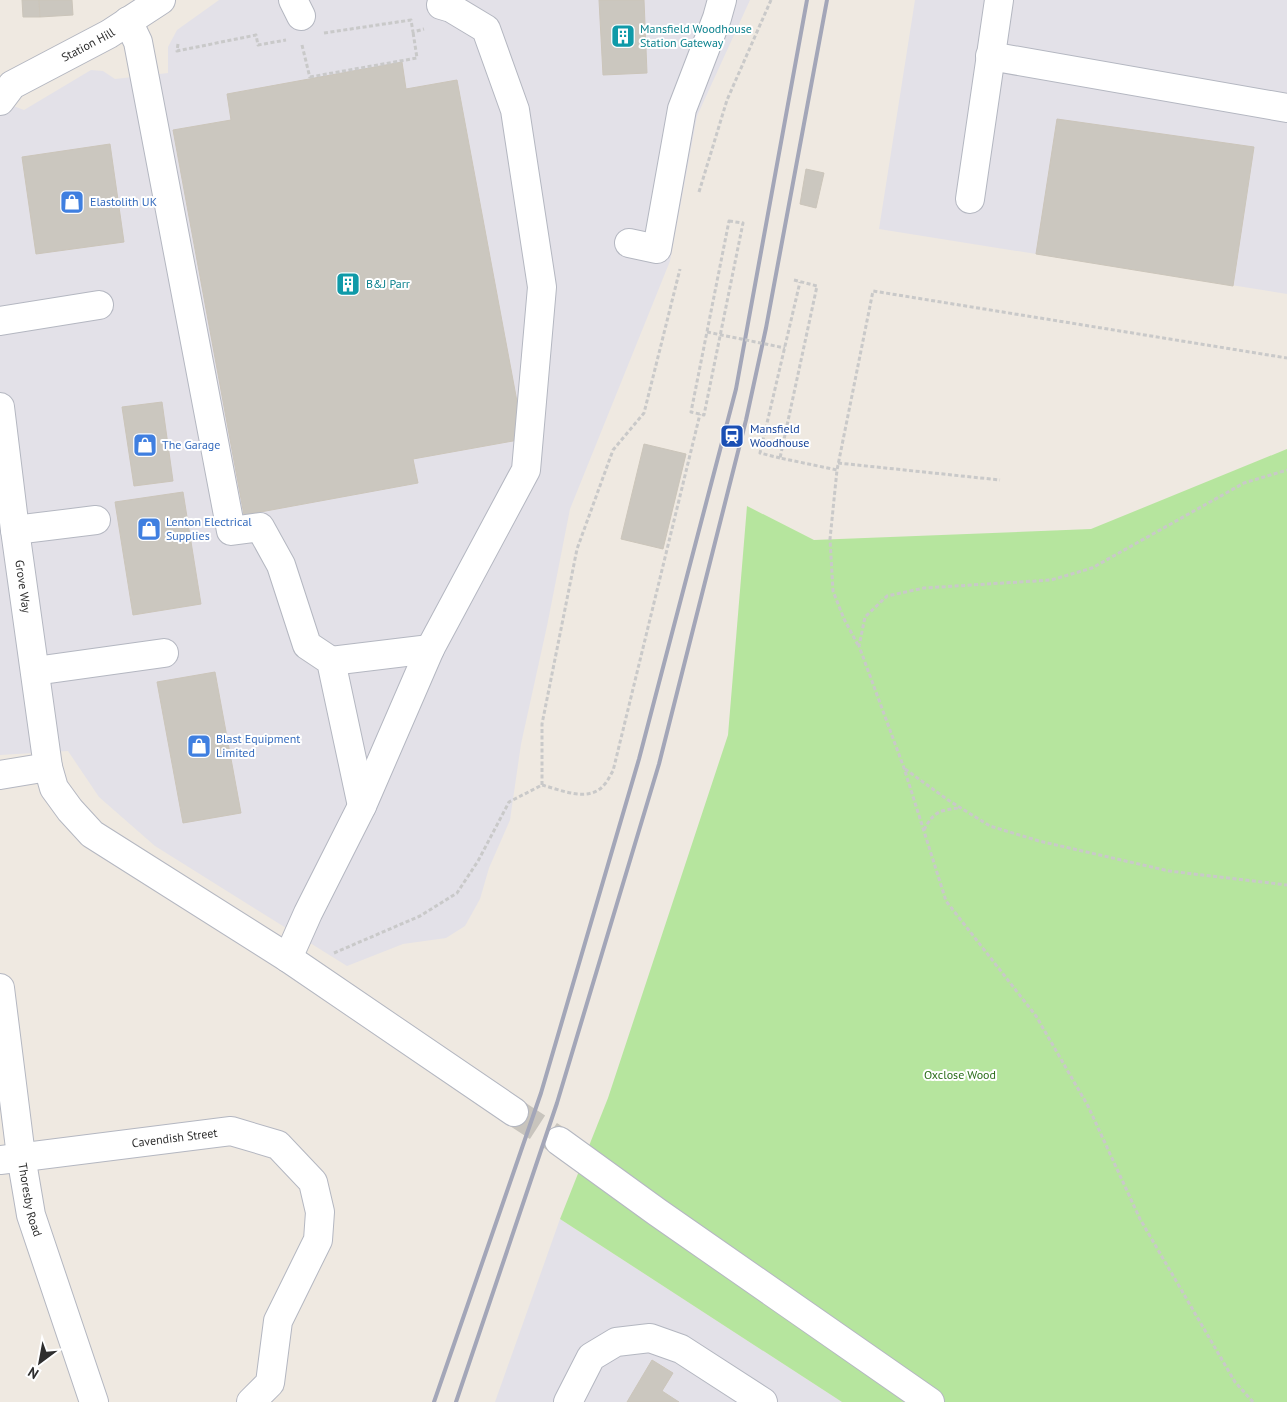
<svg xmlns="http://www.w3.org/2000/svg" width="1287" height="1402" viewBox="0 0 1287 1402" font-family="'PT Sans',sans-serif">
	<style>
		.industrial { fill: #e3e1e8 }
		.green { fill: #b6e59e }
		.building { fill: #cbc7bf; stroke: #cbc5ba }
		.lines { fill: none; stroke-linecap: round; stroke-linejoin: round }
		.minor-tunnel { stroke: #c8c4bd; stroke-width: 28; stroke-dasharray: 28 14; stroke-linecap: butt }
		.minor-casing { stroke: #b4b7c1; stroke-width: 30 }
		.path { stroke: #c9c9c9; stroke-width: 3; stroke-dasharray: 4 2.5; stroke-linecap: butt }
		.minor { stroke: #fff; stroke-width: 28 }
		.rail { stroke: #a3a6b8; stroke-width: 4 }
		.path-bridge { stroke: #c9c9c9; stroke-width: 3; stroke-dasharray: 4 2.5; stroke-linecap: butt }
		.labels { text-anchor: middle; stroke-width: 4; stroke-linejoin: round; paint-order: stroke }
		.culture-label { font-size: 12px; fill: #0d838f; stroke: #fff; text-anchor: start }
		.street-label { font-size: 12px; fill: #2e2e2e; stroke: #fff }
		.shop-label { font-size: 12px; fill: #366cbe; stroke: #fff; text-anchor: start }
		.transit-label { font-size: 12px; fill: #164399; stroke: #fff; text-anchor: start }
		.park-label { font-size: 12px; fill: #2c6e1b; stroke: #fff }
	</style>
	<rect width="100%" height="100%" fill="#efe9e1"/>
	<!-- industrial -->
	<g class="industrial">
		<path d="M219,0H750L697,116L670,261L570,509L547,626L521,744L510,820L489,868L480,899L465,926L446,938L403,944L347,966L155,846L99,797L68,751L0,755V101L24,110L91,70L103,71L115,79L168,73V47L177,30Z"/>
		<path d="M915,0H1287V294L879,229Z"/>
		<path d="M560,1219L842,1402H495Z"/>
	</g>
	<!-- green -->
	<path class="green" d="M1287,449V1402H842L560,1219L608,1098L728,735L747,506L814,540L1091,529Z"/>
	<!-- building -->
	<g class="building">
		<path d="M22,0H39L40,17H23Z"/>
		<path d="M39,0H72L73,15L40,17Z"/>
		<path d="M599,0H644L647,73L603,75Z"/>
		<path d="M402,62L406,89L457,80L524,439L413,459L418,483L244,515L173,130L231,120L227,94Z"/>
		<path d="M1057,119L1254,147L1233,286L1036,254Z"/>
		<path d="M110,144L124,242L36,254L22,157Z"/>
		<path d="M806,169L824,173L816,208L800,204Z"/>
		<path d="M162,402L173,481L134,486L122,407Z"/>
		<path d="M644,444L686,454L663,549L621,539Z"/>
		<path d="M183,492L201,604L133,615L115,502Z"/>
		<path d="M215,672L241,813L183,823L157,682Z"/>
		<path d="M652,1360L673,1373L662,1391L679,1402H627Z"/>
	</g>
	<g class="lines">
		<!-- minor-tunnel -->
		<path class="minor-tunnel" d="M514,1112L559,1141"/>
		<!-- minor casing -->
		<g class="minor-casing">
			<g id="minor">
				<path d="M293,0L301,16"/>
				<path d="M128,21L138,42L231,531L260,527L281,565L307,645L331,661L362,806"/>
				<path d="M990,56L1287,108"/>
				<path id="s1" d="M0,101L12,85L109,34L161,0"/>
				<path d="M970,199L999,0"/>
				<path d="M629,243L657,249L682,109L717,18L722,0"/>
				<path d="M0,321L99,305"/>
				<path id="s2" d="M0,407L15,530L48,767L54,788L70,810L92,834L288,958L514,1112"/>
				<path d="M15,530L96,520"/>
				<path d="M331,661L430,649"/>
				<path d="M35,671L164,653"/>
				<path d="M0,775L48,767"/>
				<path d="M288,958L308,913L362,806L430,649L526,470L542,287L515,110L486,29L451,8L441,5"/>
				<path id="s3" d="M0,988L21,1156L31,1215L94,1402"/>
				<path d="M559,1141L657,1212L930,1402"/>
				<path id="s4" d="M0,1160L231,1131L278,1145L313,1182L320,1212L318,1240L278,1321L270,1383L251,1402"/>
				<path d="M568,1402L591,1357L616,1342L650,1338L681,1349L763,1402"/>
			</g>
		</g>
		<!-- path -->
		<g class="path">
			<path d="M324,33L411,20L413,32L424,29"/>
			<path d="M178,44L177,51L256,35L258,45L286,40"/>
			<path d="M302,45L310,78"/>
			<path d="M310,77L417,58L413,32"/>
			<path d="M699,192L727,100L771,0"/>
			<path d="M729,221L743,223L704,415L691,412Z"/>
			<path d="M794,280L817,286L780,458L837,470"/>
			<path d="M780,458L760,453L800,282"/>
			<path d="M838,463L1000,480"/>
			<path d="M858,645L844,619L833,591L830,539L837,470L873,291L1287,358"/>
			<path d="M905,769L948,800L990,826L1039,841L1169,871L1287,885"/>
			<path d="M542,785V724L577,549L613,450L644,413L680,269"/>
			<path d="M924,830C933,812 940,810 959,808"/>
			<path d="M334,953L420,916L457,893L478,861L509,802L542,785C561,790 589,803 604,785C608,781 610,775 613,771L700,414"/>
			<path d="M1253,1402L1235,1382L1140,1219L1088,1106L1036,1016L946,901L904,768L859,646L865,617L887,596L924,588L1051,580L1092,568L1244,483L1287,470"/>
		</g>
		<!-- minor -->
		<use href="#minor" class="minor"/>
		<!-- rail -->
		<g class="rail">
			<path d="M434,1402L541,1093L639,759L736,389L807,0"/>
			<path d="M456,1402L557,1103L659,764L746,420L766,328L827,0"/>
		</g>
		<!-- path-bridge -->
		<path class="path-bridge" d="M707,332L785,348"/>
	</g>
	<!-- icons -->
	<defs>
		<g id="building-square" transform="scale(1.25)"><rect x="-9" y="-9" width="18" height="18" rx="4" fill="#0f9aa8" stroke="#fff"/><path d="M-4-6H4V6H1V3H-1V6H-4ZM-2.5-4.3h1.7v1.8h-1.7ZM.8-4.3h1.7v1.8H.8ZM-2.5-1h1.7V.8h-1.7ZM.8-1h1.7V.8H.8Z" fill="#fff"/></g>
		<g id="shop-square" transform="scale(1.25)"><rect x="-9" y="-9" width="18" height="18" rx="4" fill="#3f7fe0" stroke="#fff"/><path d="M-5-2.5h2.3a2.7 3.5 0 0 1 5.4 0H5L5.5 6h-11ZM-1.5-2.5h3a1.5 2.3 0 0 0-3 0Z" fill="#fff"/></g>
		<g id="station-square" transform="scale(1.25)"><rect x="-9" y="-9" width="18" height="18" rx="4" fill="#1a4fb4" stroke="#fff"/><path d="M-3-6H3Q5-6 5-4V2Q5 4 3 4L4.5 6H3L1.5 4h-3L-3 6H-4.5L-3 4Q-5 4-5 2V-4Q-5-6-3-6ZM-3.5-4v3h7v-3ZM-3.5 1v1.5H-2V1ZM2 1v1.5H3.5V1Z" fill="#fff"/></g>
	</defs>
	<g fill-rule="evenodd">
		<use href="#building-square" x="623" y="36"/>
		<use href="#shop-square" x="72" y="202"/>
		<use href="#building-square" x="348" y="284"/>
		<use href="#station-square" x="732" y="436"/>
		<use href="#shop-square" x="145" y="445"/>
		<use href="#shop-square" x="149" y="529"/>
		<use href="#shop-square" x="199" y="746"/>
	</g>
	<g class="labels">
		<!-- culture labels -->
		<g class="culture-label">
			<text x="640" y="33">Mansfield Woodhouse<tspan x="640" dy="14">Station Gateway</tspan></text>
			<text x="366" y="288">B&amp;J Parr</text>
		</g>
		<!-- street labels -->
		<g class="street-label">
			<text dy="4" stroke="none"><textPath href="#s1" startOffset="106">Station Hill</textPath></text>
			<text dy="4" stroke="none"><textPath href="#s2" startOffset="181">Grove Way</textPath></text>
			<text dy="4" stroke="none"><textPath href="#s4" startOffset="176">Cavendish Street</textPath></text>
			<text dy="4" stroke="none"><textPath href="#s3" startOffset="214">Thoresby Road</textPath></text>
		</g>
		<!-- shop labels -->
		<g class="shop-label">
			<text x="90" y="206">Elastolith UK</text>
			<text x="162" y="449">The Garage</text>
			<text x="166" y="526">Lenton Electrical<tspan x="166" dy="14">Supplies</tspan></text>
			<text x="216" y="743">Blast Equipment<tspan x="216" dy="14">Limited</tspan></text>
		</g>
		<!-- transit labels -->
		<g class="transit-label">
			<text x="750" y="433">Mansfield<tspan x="750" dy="14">Woodhouse</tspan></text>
		</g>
		<!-- park labels -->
		<g class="park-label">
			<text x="960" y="1079">Oxclose Wood</text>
		</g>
	</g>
	<!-- north arrow -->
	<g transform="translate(40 1362) rotate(212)" stroke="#ffffff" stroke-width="4" paint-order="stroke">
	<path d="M0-4L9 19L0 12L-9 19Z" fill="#2e2e2e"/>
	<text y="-8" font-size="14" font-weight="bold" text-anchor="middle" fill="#2e2e2e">N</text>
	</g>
</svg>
